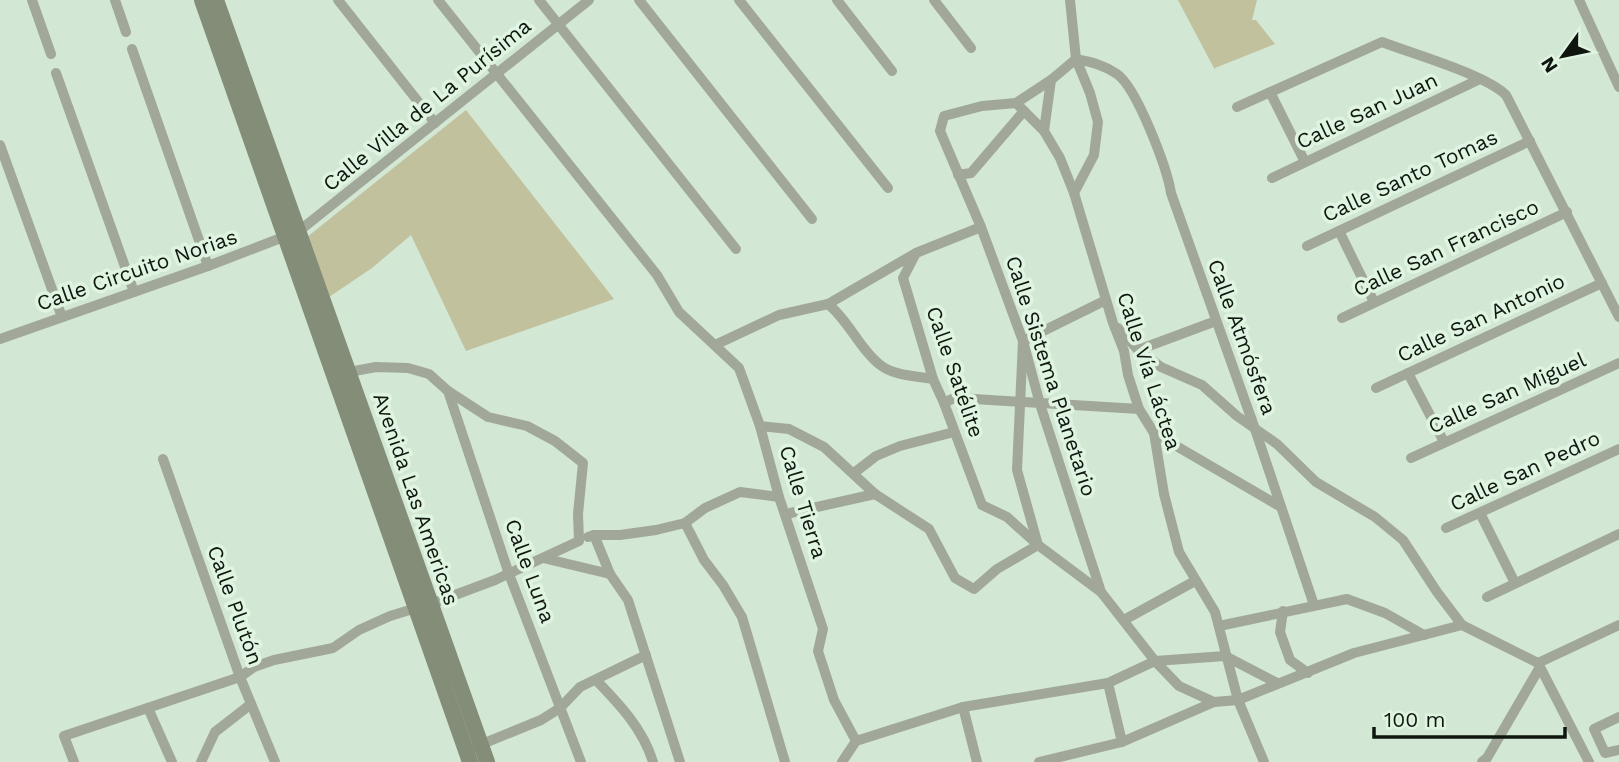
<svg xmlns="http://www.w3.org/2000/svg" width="1619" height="762" viewBox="0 0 1619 762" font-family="'Work Sans',sans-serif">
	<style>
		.green { fill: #c2c19d }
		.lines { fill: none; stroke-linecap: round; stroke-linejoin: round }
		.street { stroke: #a2a899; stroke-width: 10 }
		.secondary { stroke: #838d77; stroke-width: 16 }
		.labels { text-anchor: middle; stroke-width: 7; stroke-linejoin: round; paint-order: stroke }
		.street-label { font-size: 21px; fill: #0e160f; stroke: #dff4e1 }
	</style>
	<rect width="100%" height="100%" fill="#d2e7d4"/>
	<!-- green -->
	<g class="green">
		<path d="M1178,0H1257L1252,20H1256L1275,44L1215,68V70Z"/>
		<path d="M466,110L614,299L466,351L411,235L372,268L329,297L307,237Z"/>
	</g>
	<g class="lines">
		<!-- street -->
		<g class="street">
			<path d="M32,0L51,54"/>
			<path d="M115,0L126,32"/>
			<path d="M338,0L435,123"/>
			<path d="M438,0L657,275L679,312L739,368L760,426L779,497L823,629L818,651L834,700L856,741L842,762"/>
			<path d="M539,0L736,249"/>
			<path d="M639,0L812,219"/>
			<path d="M739,0L888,188"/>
			<path d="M837,0L892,71"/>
			<path d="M934,0L971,48"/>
			<path d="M1070,0L1076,59L1090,93L1098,122L1094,155L1074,193"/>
			<path d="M1579,0L1619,87"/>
			<path d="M132,49L208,266"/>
			<path d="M56,73L134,292"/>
			<path d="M1271,94L1305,162"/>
			<path d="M1016,103L1044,131L1060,158L1074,193L1113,323L1124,351L1128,375L1139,409L1154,433L1164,494L1179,552L1215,612L1238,700L1264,762"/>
			<path d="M1237,107L1382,42C1413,54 1484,74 1506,95L1619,317"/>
			<path d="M1044,131L1051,80"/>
			<path d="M0,145L62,317"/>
			<path d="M958,175L971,173L1024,111"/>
			<path d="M1272,178L1480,79"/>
			<path d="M1339,231L1374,302"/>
			<path d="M1307,246L1530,141"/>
			<path d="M1106,300L1023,341L1017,470L1038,545L1101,592L1155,661L1179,686L1214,702"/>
			<path d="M828,304C849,321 859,348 879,364C893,376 916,376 933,379"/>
			<path d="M1342,318L1567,212"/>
			<path d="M1118,328L1138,350L1161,367L1202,385L1237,416L1277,444L1316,482L1375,517L1403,540L1437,592L1462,625L1538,663"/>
			<path d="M0,339L208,266L299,231L589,0"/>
			<path d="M715,345L779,315L828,304L916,253L981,227"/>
			<path d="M1138,350L1216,321"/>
			<path d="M349,372L376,367L408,368L429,374L448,391L488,417L527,426L555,441L583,463L578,514L579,541L495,580L431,604"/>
			<path d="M1408,373L1444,442"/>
			<path d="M1376,388L1602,283"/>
			<path d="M448,391L509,574L581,762"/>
			<path d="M944,403L954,398L974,399L1139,409"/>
			<path d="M760,426L789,429L824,447L875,494L929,529L955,578L974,589L997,569L1038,545L1007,517L982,505L944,403L933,379L903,278L916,253"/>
			<path d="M1154,433L1281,507"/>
			<path d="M1411,458L1619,363"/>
			<path d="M163,459L240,677L275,762"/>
			<path d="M854,473L876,456L900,446L954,432"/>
			<path d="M1480,513L1515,583"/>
			<path d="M786,514L875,494"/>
			<path d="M685,523L704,560L723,585L742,617L785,762"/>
			<path d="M1446,528L1619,449"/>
			<path d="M594,535L610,574L628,600L680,762"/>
			<path d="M588,537L594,535H620L656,530L685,523L705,508L740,492L779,497"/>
			<path d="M543,558L610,574"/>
			<path d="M1101,592L1040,404L1023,341L981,227L940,131L944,116L982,106L1016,103L1051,80L1076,59C1091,62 1104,65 1117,74C1137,88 1167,168 1171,193L1255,429L1314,605"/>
			<path d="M1487,597L1619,534"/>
			<path d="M1283,611L1280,632L1290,660L1308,673"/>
			<path d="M1124,620L1195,581"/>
			<path d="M1219,626L1347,599L1385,613L1424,635"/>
			<path d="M1538,663L1589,762"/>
			<path d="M1538,663L1619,625"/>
			<path d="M597,681C620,705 643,729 653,762"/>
			<path d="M1108,683L1122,742"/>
			<path d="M963,707L977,762"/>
			<path d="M148,708L172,762"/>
			<path d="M1619,717L1594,729L1605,753L1619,750"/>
			<path d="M856,741L963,707L1108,683L1155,661L1225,656L1277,683"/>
			<path d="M475,747L541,720L560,708L580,687L646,655"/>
			<path d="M74,762L64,736L240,677L254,667L274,660L333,648L359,630L390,616L416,608"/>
			<path d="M201,762L215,732L251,704"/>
			<path d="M1039,762L1122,742L1214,702L1238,700L1354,653L1462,625"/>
			<path d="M1482,762L1487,758L1540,667"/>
		</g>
		<!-- secondary -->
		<g class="secondary">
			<path d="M202,0L470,762"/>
			<path d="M216,0L487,762"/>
		</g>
	</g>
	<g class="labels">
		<!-- street labels -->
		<g class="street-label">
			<text transform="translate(427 105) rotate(-39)" y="7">Calle Villa de La Purísima</text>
			<text transform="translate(1367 111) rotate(-25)" y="7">Calle San Juan</text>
			<text transform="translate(1410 176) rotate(-25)" y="7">Calle Santo Tomas</text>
			<text transform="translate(1446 248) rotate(-25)" y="7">Calle San Francisco</text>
			<text transform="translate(137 270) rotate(-19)" y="7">Calle Circuito Norias</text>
			<text transform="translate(1481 318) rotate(-25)" y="7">Calle San Antonio</text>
			<text transform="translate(1242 337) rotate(70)" y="7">Calle Atmósfera</text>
			<text transform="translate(1149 371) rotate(72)" y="7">Calle Vía Láctea</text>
			<text transform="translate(955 372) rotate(71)" y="7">Calle Satélite</text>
			<text transform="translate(1051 376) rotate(72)" y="7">Calle Sistema Planetario</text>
			<text transform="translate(1507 393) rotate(-24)" y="7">Calle San Miguel</text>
			<text transform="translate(1525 471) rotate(-25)" y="7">Calle San Pedro</text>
			<text transform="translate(416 499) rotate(71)" y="7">Avenida Las Americas</text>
			<text transform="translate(803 502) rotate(73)" y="7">Calle Tierra</text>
			<text transform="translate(530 571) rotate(70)" y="7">Calle Luna</text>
			<text transform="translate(235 605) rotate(70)" y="7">Calle Plutón</text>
		</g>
	</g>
	<!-- north arrow -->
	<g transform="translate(1563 56) rotate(237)" stroke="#dff4e1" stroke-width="5" paint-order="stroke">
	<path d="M0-5L12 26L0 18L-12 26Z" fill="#0e160f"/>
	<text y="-10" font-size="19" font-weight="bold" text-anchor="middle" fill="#0e160f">N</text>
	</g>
	<!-- scale -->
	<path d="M1374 727v10h191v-10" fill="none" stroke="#0e160f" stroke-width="3.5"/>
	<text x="1384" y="727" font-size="21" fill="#0e160f" stroke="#dff4e1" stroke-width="5" paint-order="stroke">100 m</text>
</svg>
